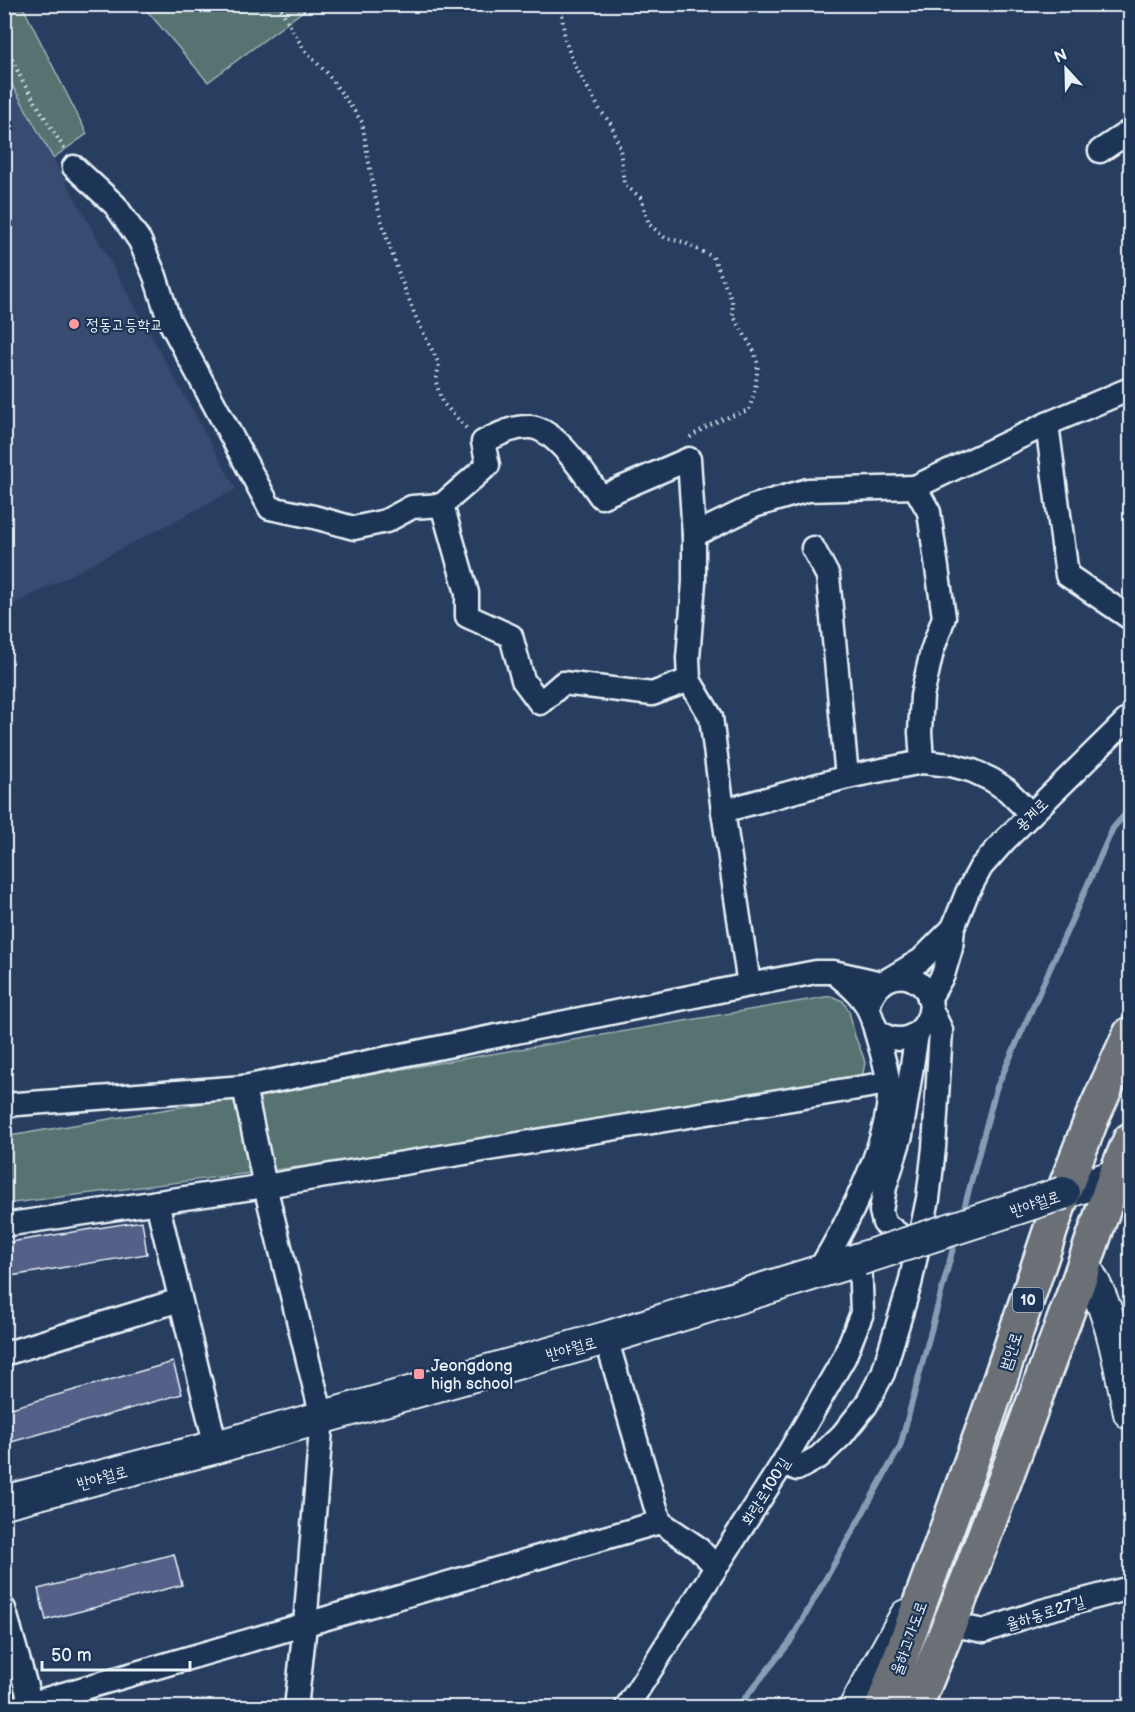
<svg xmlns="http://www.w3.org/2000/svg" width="1135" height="1712" viewBox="0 0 1135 1712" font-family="'Balsamiq Sans','Poor Story',sans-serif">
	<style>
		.built { fill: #394b70 }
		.green { fill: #577371; stroke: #a0b2b4; stroke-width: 1.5 }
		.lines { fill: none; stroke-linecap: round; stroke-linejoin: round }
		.stream { stroke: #849eb5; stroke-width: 6 }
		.building { fill: #546088; stroke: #e8f1f8; stroke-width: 1.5 }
		.street-casing { stroke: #e8f1f8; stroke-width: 27 }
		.secondary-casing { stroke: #e8f1f8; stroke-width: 36 }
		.highway-casing { stroke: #e8f1f8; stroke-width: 38 }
		.path { stroke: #e8f1f8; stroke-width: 4; stroke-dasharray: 1.5 4.5; stroke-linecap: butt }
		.street { stroke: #1d3557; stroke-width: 22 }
		.secondary { stroke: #1d3557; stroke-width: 32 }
		.highway { stroke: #6b7074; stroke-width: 33 }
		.secondary-bridge-casing { stroke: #e8f1f8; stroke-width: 36; stroke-linecap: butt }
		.secondary-bridge { stroke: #1d3557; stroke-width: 32 }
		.poi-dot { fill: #ff9aa2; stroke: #1d3557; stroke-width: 2 }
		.labels { text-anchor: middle; stroke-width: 4.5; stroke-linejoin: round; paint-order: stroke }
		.shield { fill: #1d3557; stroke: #abb9c8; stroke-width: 1.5 }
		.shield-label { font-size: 15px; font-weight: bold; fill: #e8f1f8 }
		.poi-label { font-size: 16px; fill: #e8f1f8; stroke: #1d3557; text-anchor: start }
		.street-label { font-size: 16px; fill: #e8f1f8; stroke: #1d3557 }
	</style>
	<rect width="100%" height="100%" fill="#283e61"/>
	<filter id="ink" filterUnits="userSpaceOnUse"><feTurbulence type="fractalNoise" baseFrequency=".0167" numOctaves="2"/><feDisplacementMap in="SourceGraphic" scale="12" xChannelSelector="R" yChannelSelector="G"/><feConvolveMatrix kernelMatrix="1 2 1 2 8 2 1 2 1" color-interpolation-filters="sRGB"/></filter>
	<g filter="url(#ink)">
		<!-- built -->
		<path class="built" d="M5,72L236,489L5,609H4Z"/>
		<!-- green -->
		<g class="green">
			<path d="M4,5H22L87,134L53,158L5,72Z"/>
			<path d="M142,5H311L208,82Z"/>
			<path d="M831,996L843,1001L849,1011L855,1036L863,1056L865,1063L863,1073L855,1079L306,1166L5,1204L4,1137Z"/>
		</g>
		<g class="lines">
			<!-- stream -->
			<g class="stream">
				<path d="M962,1216L996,1089L1113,828L1130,809"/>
				<path d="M737,1708L790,1642L900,1447L956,1237"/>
			</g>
		</g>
		<!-- building -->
		<g class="building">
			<path d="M142,1221L147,1254L4,1277V1243Z"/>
			<path d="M173,1362L182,1394L4,1444V1410Z"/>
			<path d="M174,1554L182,1585L46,1620L38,1589Z"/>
		</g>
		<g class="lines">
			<!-- street casing -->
			<g class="street-casing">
				<g id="street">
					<path d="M1100,151L1130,131"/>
					<path d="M74,167L115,205L140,241L155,276L169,320L270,508L314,517L354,528L386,521L412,507L442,505L488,465L483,442C498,435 511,427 528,427C555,426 586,477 601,497L689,459L694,535V582L688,658L689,680L711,717L723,811L749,985L816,972H833L881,983"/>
					<path d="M1047,424L1067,575L1130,618"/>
					<path d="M442,505L467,593V616L511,636L523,680L540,703L563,683L652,694L689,680"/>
					<path d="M694,535L754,506L808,490L915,487"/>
					<path d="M813,548L828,576L847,777"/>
					<path d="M922,762L920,732L922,696L932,651L944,617L929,512L915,487L1047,424L1130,389"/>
					<path d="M723,811L847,777L922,762L951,765L973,771L992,780L1007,790L1031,814"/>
					<path d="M836,974C848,984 861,994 868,1008C874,1020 872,1031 888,1037C920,1049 947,1004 919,983C896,966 872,985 868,1009"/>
					<path d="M891,978L921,960L953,928"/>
					<path d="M929,999L943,975L951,948L953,928L967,893L981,867L1004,841L1130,717"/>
					<path d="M244,1087L749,985"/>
					<path d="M4,1105L244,1087L265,1186L322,1417L305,1625L296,1708"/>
					<path d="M157,1202L216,1447"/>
					<path d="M4,1225L265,1186L888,1083"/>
					<path d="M910,1243L884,1223L881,1211L885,1187L901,1135L917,1034"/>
					<path d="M818,1272C845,1228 886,1150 889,1098C890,1074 880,1048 874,1025"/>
					<path d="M606,1338L660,1522L697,1547L716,1567"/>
					<path d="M4,1354L180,1300"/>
					<path d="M783,1463L797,1469L819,1457L842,1435L866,1405L883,1373L910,1284L928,1199L934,1148L941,1030L931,1009"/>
					<path d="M4,1609L32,1708"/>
					<path d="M959,1626L984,1631L1042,1611L1130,1588"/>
					<path d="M15,1708L660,1522"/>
					<path d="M626,1708L783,1463L844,1358L862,1313L860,1259"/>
				</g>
			</g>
			<!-- secondary casing -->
			<g class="secondary-casing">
				<g id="secondary">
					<path d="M1063,1193L1130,1171"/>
					<path d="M1084,1267C1113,1310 1119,1363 1130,1413"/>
					<path d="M4,1502L216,1447L606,1338L860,1259"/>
					<path d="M855,1708L906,1616"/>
				</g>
			</g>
			<!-- highway casing -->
			<g class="highway-casing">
				<g id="highway">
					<path d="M882,1708L987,1418L1063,1193L1092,1118L1130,1034"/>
					<path d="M915,1708L968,1579L1076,1288L1115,1176L1130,1140"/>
				</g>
			</g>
			<!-- path -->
			<g class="path">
				<path d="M278,4L304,50L327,73L362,122L374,192L382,223L399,274L416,318L439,364L436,382L442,402L469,431"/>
				<path d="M557,4L562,15L565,40L574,64L600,110L611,124L620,148L624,184L641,198L649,224L665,238L683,242L713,257L732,301L733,315L754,351L758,365L755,390L749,410C727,417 708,424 689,438"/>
				<path d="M4,43L23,82L65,150"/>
			</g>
			<!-- street -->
			<use href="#street" class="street"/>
			<!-- secondary -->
			<use href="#secondary" class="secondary"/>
			<!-- highway -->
			<use href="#highway" class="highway"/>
			<!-- secondary-bridge casing -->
			<g class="secondary-bridge-casing">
				<path id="secondary-bridge" d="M860,1259L1063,1193"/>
			</g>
			<!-- secondary-bridge -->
			<use href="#secondary-bridge" class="secondary-bridge"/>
		</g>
	</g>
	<!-- markers -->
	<g class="poi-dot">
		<circle cx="74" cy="324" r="6"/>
		<rect x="413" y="1368" width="12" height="12" rx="3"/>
	</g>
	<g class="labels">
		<!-- shield labels -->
		<rect class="shield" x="1013" y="1288" width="30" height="24" rx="4.5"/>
		<g class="shield-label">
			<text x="1028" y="1305">10</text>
		</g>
		<!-- poi labels -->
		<g class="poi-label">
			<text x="86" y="330">정동고등학교</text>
			<text x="431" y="1371">Jeongdong<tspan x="431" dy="18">high school</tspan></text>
		</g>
		<!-- street labels -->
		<g class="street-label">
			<text transform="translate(1031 814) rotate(-44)" y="6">용계로</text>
			<text transform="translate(1035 1203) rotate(-18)" y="6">반야월로</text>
			<text transform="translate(571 1348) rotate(-15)" y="6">반야월로</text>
			<text transform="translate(1010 1351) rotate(-71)" y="6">범안로</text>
			<text transform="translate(102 1477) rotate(-15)" y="6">반야월로</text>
			<text transform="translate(765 1491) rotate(-58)" y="6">화랑로100길</text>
			<text transform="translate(1045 1612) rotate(-17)" y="6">율하동로27길</text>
			<text transform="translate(908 1638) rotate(-70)" y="6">율하고가도로</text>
		</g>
	</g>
	<!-- margin -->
	<rect width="1135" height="1712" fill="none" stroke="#1d3557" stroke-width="24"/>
	<rect x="12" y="12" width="1111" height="1688" fill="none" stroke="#e8f1f8" stroke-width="2" filter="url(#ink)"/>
	<!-- north arrow -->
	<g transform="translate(1066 69) rotate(338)" stroke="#1d3557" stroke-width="4.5" paint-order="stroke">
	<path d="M0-4.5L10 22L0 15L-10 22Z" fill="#e8f1f8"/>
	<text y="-9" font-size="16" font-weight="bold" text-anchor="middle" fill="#e8f1f8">N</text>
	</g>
	<!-- scale -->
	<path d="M42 1661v9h148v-9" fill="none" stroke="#e8f1f8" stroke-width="3"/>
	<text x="51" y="1661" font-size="18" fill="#e8f1f8" stroke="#1d3557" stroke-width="4.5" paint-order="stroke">50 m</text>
</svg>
